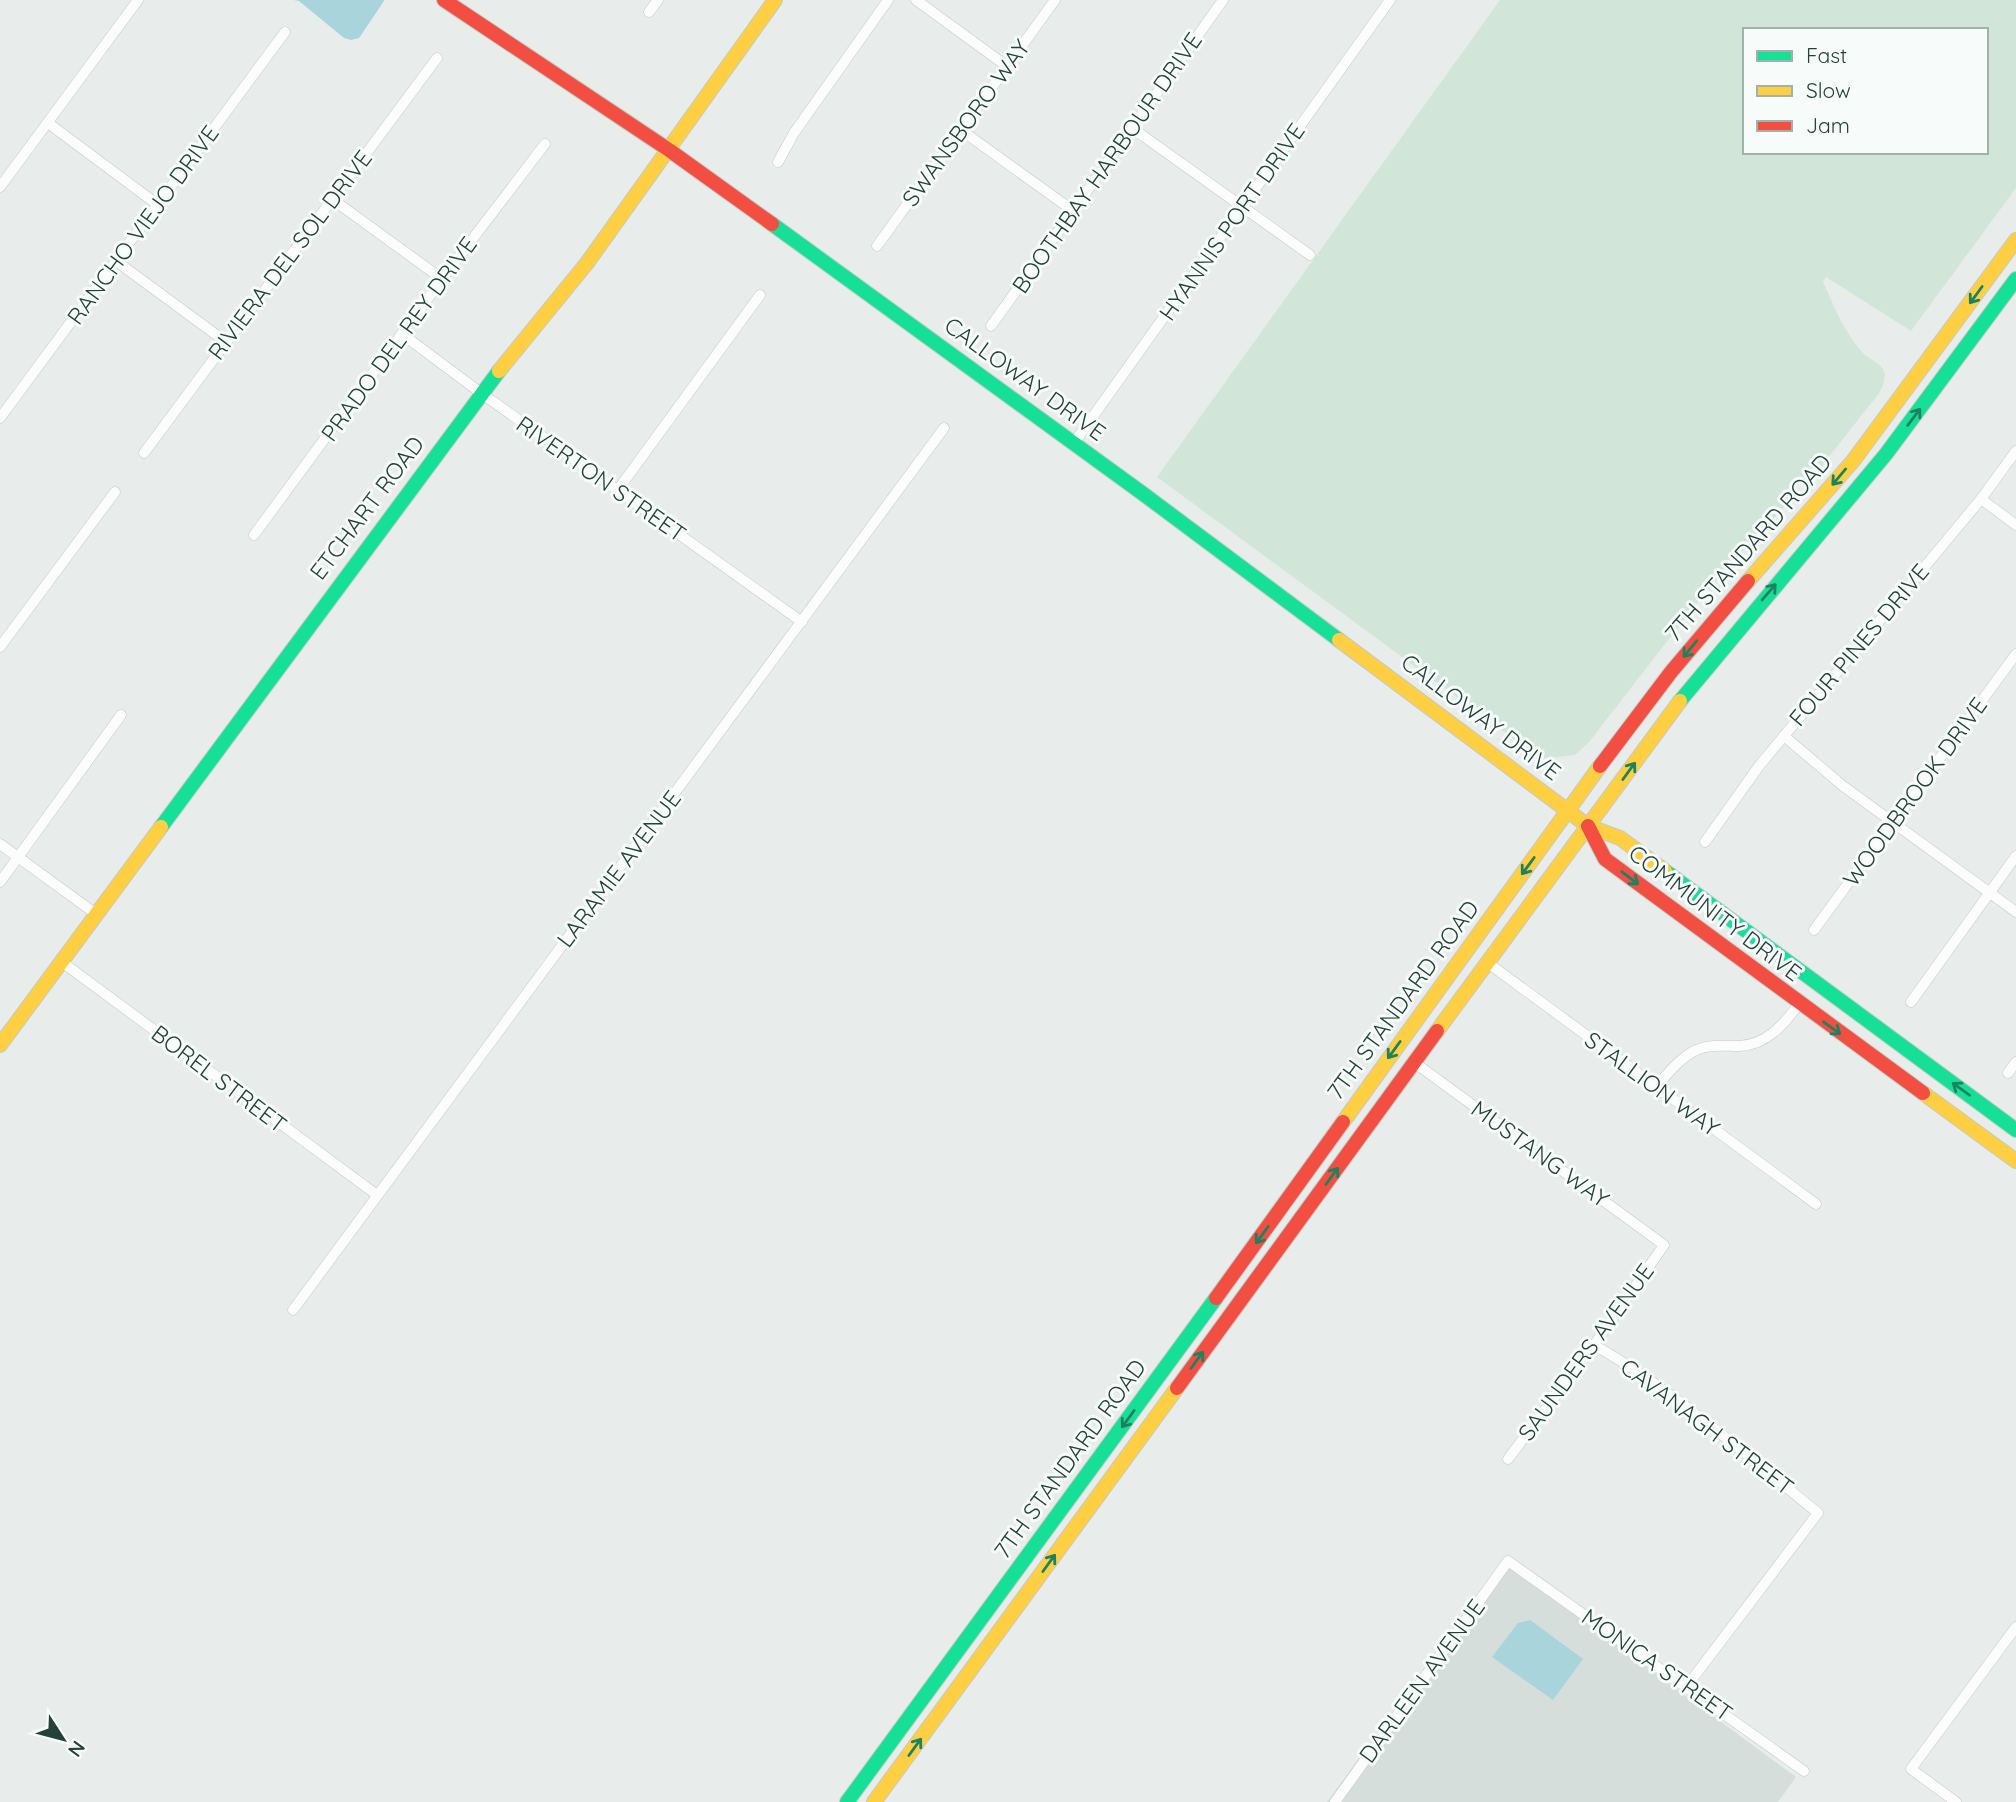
<svg xmlns="http://www.w3.org/2000/svg" width="2016" height="1802" viewBox="0 0 2016 1802" font-family="Quicksand,sans-serif">
	<style>
		.built { fill: #d6dedb }
		.green { fill: #d1e6d8; fill-rule: evenodd }
		.water { fill: #a9d4db }
		.lines { fill: none; stroke-linecap: round; stroke-linejoin: round }
		.street-casing { stroke: #c5cac8; stroke-width: 11 }
		.fast-casing { stroke: #c3cbc8; stroke-width: 16 }
		.slow-casing { stroke: #c3cbc8; stroke-width: 16 }
		.jam-casing { stroke: #c3cbc8; stroke-width: 16 }
		.street { stroke: #fcfcfc; stroke-width: 10 }
		.fast { stroke: #16e098; stroke-width: 14 }
		.slow { stroke: #ffcf43; stroke-width: 14 }
		.jam { stroke: #f24e42; stroke-width: 14 }
		.oneway { stroke: #1e8160 }
		.labels { text-anchor: middle; stroke-width: 6; stroke-linejoin: round; paint-order: stroke }
		.street-label { font-size: 23px; fill: #24423a; stroke: #f7fbf9 }
	</style>
	<rect width="100%" height="100%" fill="#e8edeb"/>
	<!-- built -->
	<path class="built" d="M1503,1561L1796,1777L1778,1802H1327Z"/>
	<!-- green -->
	<path class="green" d="M1500,0H2016V188L1911,331L1826,277L1823,282C1835,308 1843,331 1863,353C1869,359 1881,363 1884,371C1886,378 1883,385 1880,392L1813,477L1807,475L1795,488L1798,493L1752,540L1700,599L1589,742L1575,755L1541,759L1157,477ZM1745,30H1986V152H1745Z"/>
	<!-- water -->
	<g class="water">
		<path d="M294,0H384V1L359,38L351,40L344,38L299,1Z"/>
		<path d="M1530,1620L1583,1659L1553,1700L1492,1657L1518,1623Z"/>
	</g>
	<g class="lines">
		<!-- street casing -->
		<g class="street-casing">
			<g id="street">
				<path d="M916,0L1008,67"/>
				<path d="M649,12L658,0"/>
				<path d="M48,123L158,205"/>
				<path d="M1132,128L1310,255"/>
				<path d="M961,130L1072,210"/>
				<path d="M778,162L794,133L888,0"/>
				<path d="M0,187L138,0"/>
				<path d="M332,199L442,279"/>
				<path d="M877,246L1055,0"/>
				<path d="M116,261L226,342"/>
				<path d="M991,326L1223,0"/>
				<path d="M402,334L481,393L802,622"/>
				<path d="M0,418L285,32"/>
				<path d="M1074,443L1390,0"/>
				<path d="M144,453L437,58"/>
				<path d="M617,491L760,295"/>
				<path d="M1981,499L2016,525"/>
				<path d="M254,535L442,279L545,144"/>
				<path d="M0,647L115,492"/>
				<path d="M1784,736L1843,786L2016,912"/>
				<path d="M1705,842L1759,766L1981,499L2016,451"/>
				<path d="M0,844L96,914"/>
				<path d="M0,882L121,715"/>
				<path d="M1814,930L2016,654"/>
				<path d="M62,962L377,1195"/>
				<path d="M1488,963L1816,1204"/>
				<path d="M1911,1002L2016,856"/>
				<path d="M1415,1063L1664,1245L1594,1345L1508,1459"/>
				<path d="M2008,1073L2016,1062"/>
				<path d="M1656,1087C1668,1073 1680,1058 1696,1050C1710,1044 1724,1046 1739,1046C1767,1045 1784,1024 1799,1004"/>
				<path d="M293,1310L944,428"/>
				<path d="M1594,1345C1675,1391 1746,1455 1818,1513L1687,1686"/>
				<path d="M1335,1802L1508,1561L1804,1771"/>
				<path d="M1956,1802L1911,1769L2016,1627"/>
			</g>
		</g>
		<!-- fast casing -->
		<g class="fast-casing">
			<g id="fast">
				<path d="M772,224L1142,493L1339,640"/>
				<path d="M1680,701L1886,454L2016,279"/>
				<path d="M161,827L499,371"/>
				<path d="M1665,871L2016,1130"/>
				<path d="M847,1802L1216,1298"/>
			</g>
		</g>
		<!-- slow casing -->
		<g class="slow-casing">
			<g id="slow">
				<path d="M499,371L587,263L775,0"/>
				<path d="M1748,581L1853,461L2016,240"/>
				<path d="M1339,640L1588,826L1620,838L1665,871"/>
				<path d="M1437,1031L1680,701"/>
				<path d="M0,1045L161,827"/>
				<path d="M1923,1093L2016,1161"/>
				<path d="M1343,1122L1600,766"/>
				<path d="M874,1802L1177,1388"/>
			</g>
		</g>
		<!-- jam casing -->
		<g class="jam-casing">
			<g id="jam">
				<path d="M444,0L669,150L772,224"/>
				<path d="M1600,766L1671,672L1748,581"/>
				<path d="M1588,826L1605,859L1923,1093"/>
				<path d="M1216,1298L1343,1122"/>
				<path d="M1177,1388L1437,1031"/>
			</g>
		</g>
		<!-- street -->
		<use href="#street" class="street"/>
		<!-- fast -->
		<use href="#fast" class="fast"/>
		<!-- slow -->
		<use href="#slow" class="slow"/>
		<!-- jam -->
		<use href="#jam" class="jam"/>
	</g>
	<!-- one-way arrows -->
	<defs><path id="oneway-shaft" d="M-6 0H5M1.5-3L5.5 0L1.5 3" fill="none" stroke-width="1.6" stroke-linecap="round" stroke-linejoin="round" transform="scale(1.75)"/></defs>
	<g class="oneway">
		<use href="#oneway-shaft" transform="translate(1976 295) rotate(126)"/>
		<use href="#oneway-shaft" transform="translate(1914 417) rotate(-53)"/>
		<use href="#oneway-shaft" transform="translate(1839 477) rotate(130)"/>
		<use href="#oneway-shaft" transform="translate(1769 592) rotate(-49)"/>
		<use href="#oneway-shaft" transform="translate(1690 649) rotate(129)"/>
		<use href="#oneway-shaft" transform="translate(1629 771) rotate(-54)"/>
		<use href="#oneway-shaft" transform="translate(1528 866) rotate(126)"/>
		<use href="#oneway-shaft" transform="translate(1630 878) rotate(37)"/>
		<use href="#oneway-shaft" transform="translate(1832 1028) rotate(36)"/>
		<use href="#oneway-shaft" transform="translate(1394 1050) rotate(126)"/>
		<use href="#oneway-shaft" transform="translate(1961 1089) rotate(-144)"/>
		<use href="#oneway-shaft" transform="translate(1332 1176) rotate(-54)"/>
		<use href="#oneway-shaft" transform="translate(1262 1235) rotate(126)"/>
		<use href="#oneway-shaft" transform="translate(1197 1360) rotate(-54)"/>
		<use href="#oneway-shaft" transform="translate(1128 1419) rotate(126)"/>
		<use href="#oneway-shaft" transform="translate(1049 1563) rotate(-54)"/>
		<use href="#oneway-shaft" transform="translate(915 1747) rotate(-54)"/>
	</g>
	<g class="labels">
		<!-- street labels -->
		<g class="street-label">
			<text transform="translate(966 123) rotate(-54)" y="8">SWANSBORO WAY</text>
			<text transform="translate(1107 163) rotate(-55)" y="8">BOOTHBAY HARBOUR DRIVE</text>
			<text transform="translate(1232 222) rotate(-55)" y="8">HYANNIS PORT DRIVE</text>
			<text transform="translate(143 225) rotate(-54)" y="8">RANCHO VIEJO DRIVE</text>
			<text transform="translate(290 255) rotate(-53)" y="8">RIVIERA DEL SOL DRIVE</text>
			<text transform="translate(399 339) rotate(-54)" y="8">PRADO DEL REY DRIVE</text>
			<text transform="translate(1025 379) rotate(36)" y="8">CALLOWAY DRIVE</text>
			<text transform="translate(601 479) rotate(35)" y="8">RIVERTON STREET</text>
			<text transform="translate(367 508) rotate(-53)" y="8">ETCHART ROAD</text>
			<text transform="translate(1748 548) rotate(-49)" y="8">7TH STANDARD ROAD</text>
			<text transform="translate(1859 645) rotate(-50)" y="8">FOUR PINES DRIVE</text>
			<text transform="translate(1481 717) rotate(37)" y="8">CALLOWAY DRIVE</text>
			<text transform="translate(1915 792) rotate(-54)" y="8">WOODBROOK DRIVE</text>
			<text transform="translate(619 869) rotate(-53)" y="8">LARAMIE AVENUE</text>
			<text transform="translate(1715 913) rotate(37)" y="8">COMMUNITY DRIVE</text>
			<text transform="translate(1403 1000) rotate(-54)" y="8">7TH STANDARD ROAD</text>
			<text transform="translate(219 1079) rotate(37)" y="8">BOREL STREET</text>
			<text transform="translate(1652 1084) rotate(36)" y="8">STALLION WAY</text>
			<text transform="translate(1540 1154) rotate(36)" y="8">MUSTANG WAY</text>
			<text transform="translate(1586 1352) rotate(-54)" y="8">SAUNDERS AVENUE</text>
			<text transform="translate(1707 1427) rotate(37)" y="8">CAVANAGH STREET</text>
			<text transform="translate(1070 1459) rotate(-54)" y="8">7TH STANDARD ROAD</text>
			<text transform="translate(1657 1665) rotate(35)" y="8">MONICA STREET</text>
			<text transform="translate(1422 1681) rotate(-54)" y="8">DARLEEN AVENUE</text>
		</g>
	</g>
	<!-- legend -->
	<rect x="1743" y="28" width="245" height="126" fill="#f7fbf9" stroke="#a3b1ad" stroke-width="2"/>
	<rect x="1757" y="51" width="35" height="10" fill="#16e098" stroke="#a3b1ad" stroke-width="2"/>
	<text x="1806" y="63" font-size="21" fill="#24423a">Fast</text>
	<rect x="1757" y="86" width="35" height="10" fill="#ffcf43" stroke="#a3b1ad" stroke-width="2"/>
	<text x="1806" y="98" font-size="21" fill="#24423a">Slow</text>
	<rect x="1757" y="121" width="35" height="10" fill="#f24e42" stroke="#a3b1ad" stroke-width="2"/>
	<text x="1806" y="133" font-size="21" fill="#24423a">Jam</text>
	<!-- north arrow -->
	<g transform="translate(63 1739) rotate(126)" stroke="#f7fbf9" stroke-width="5" paint-order="stroke">
	<path d="M0-5L12 26L0 18L-12 26Z" fill="#24423a"/>
	<text y="-10" font-size="19" font-weight="bold" text-anchor="middle" fill="#24423a">N</text>
	</g>
</svg>
